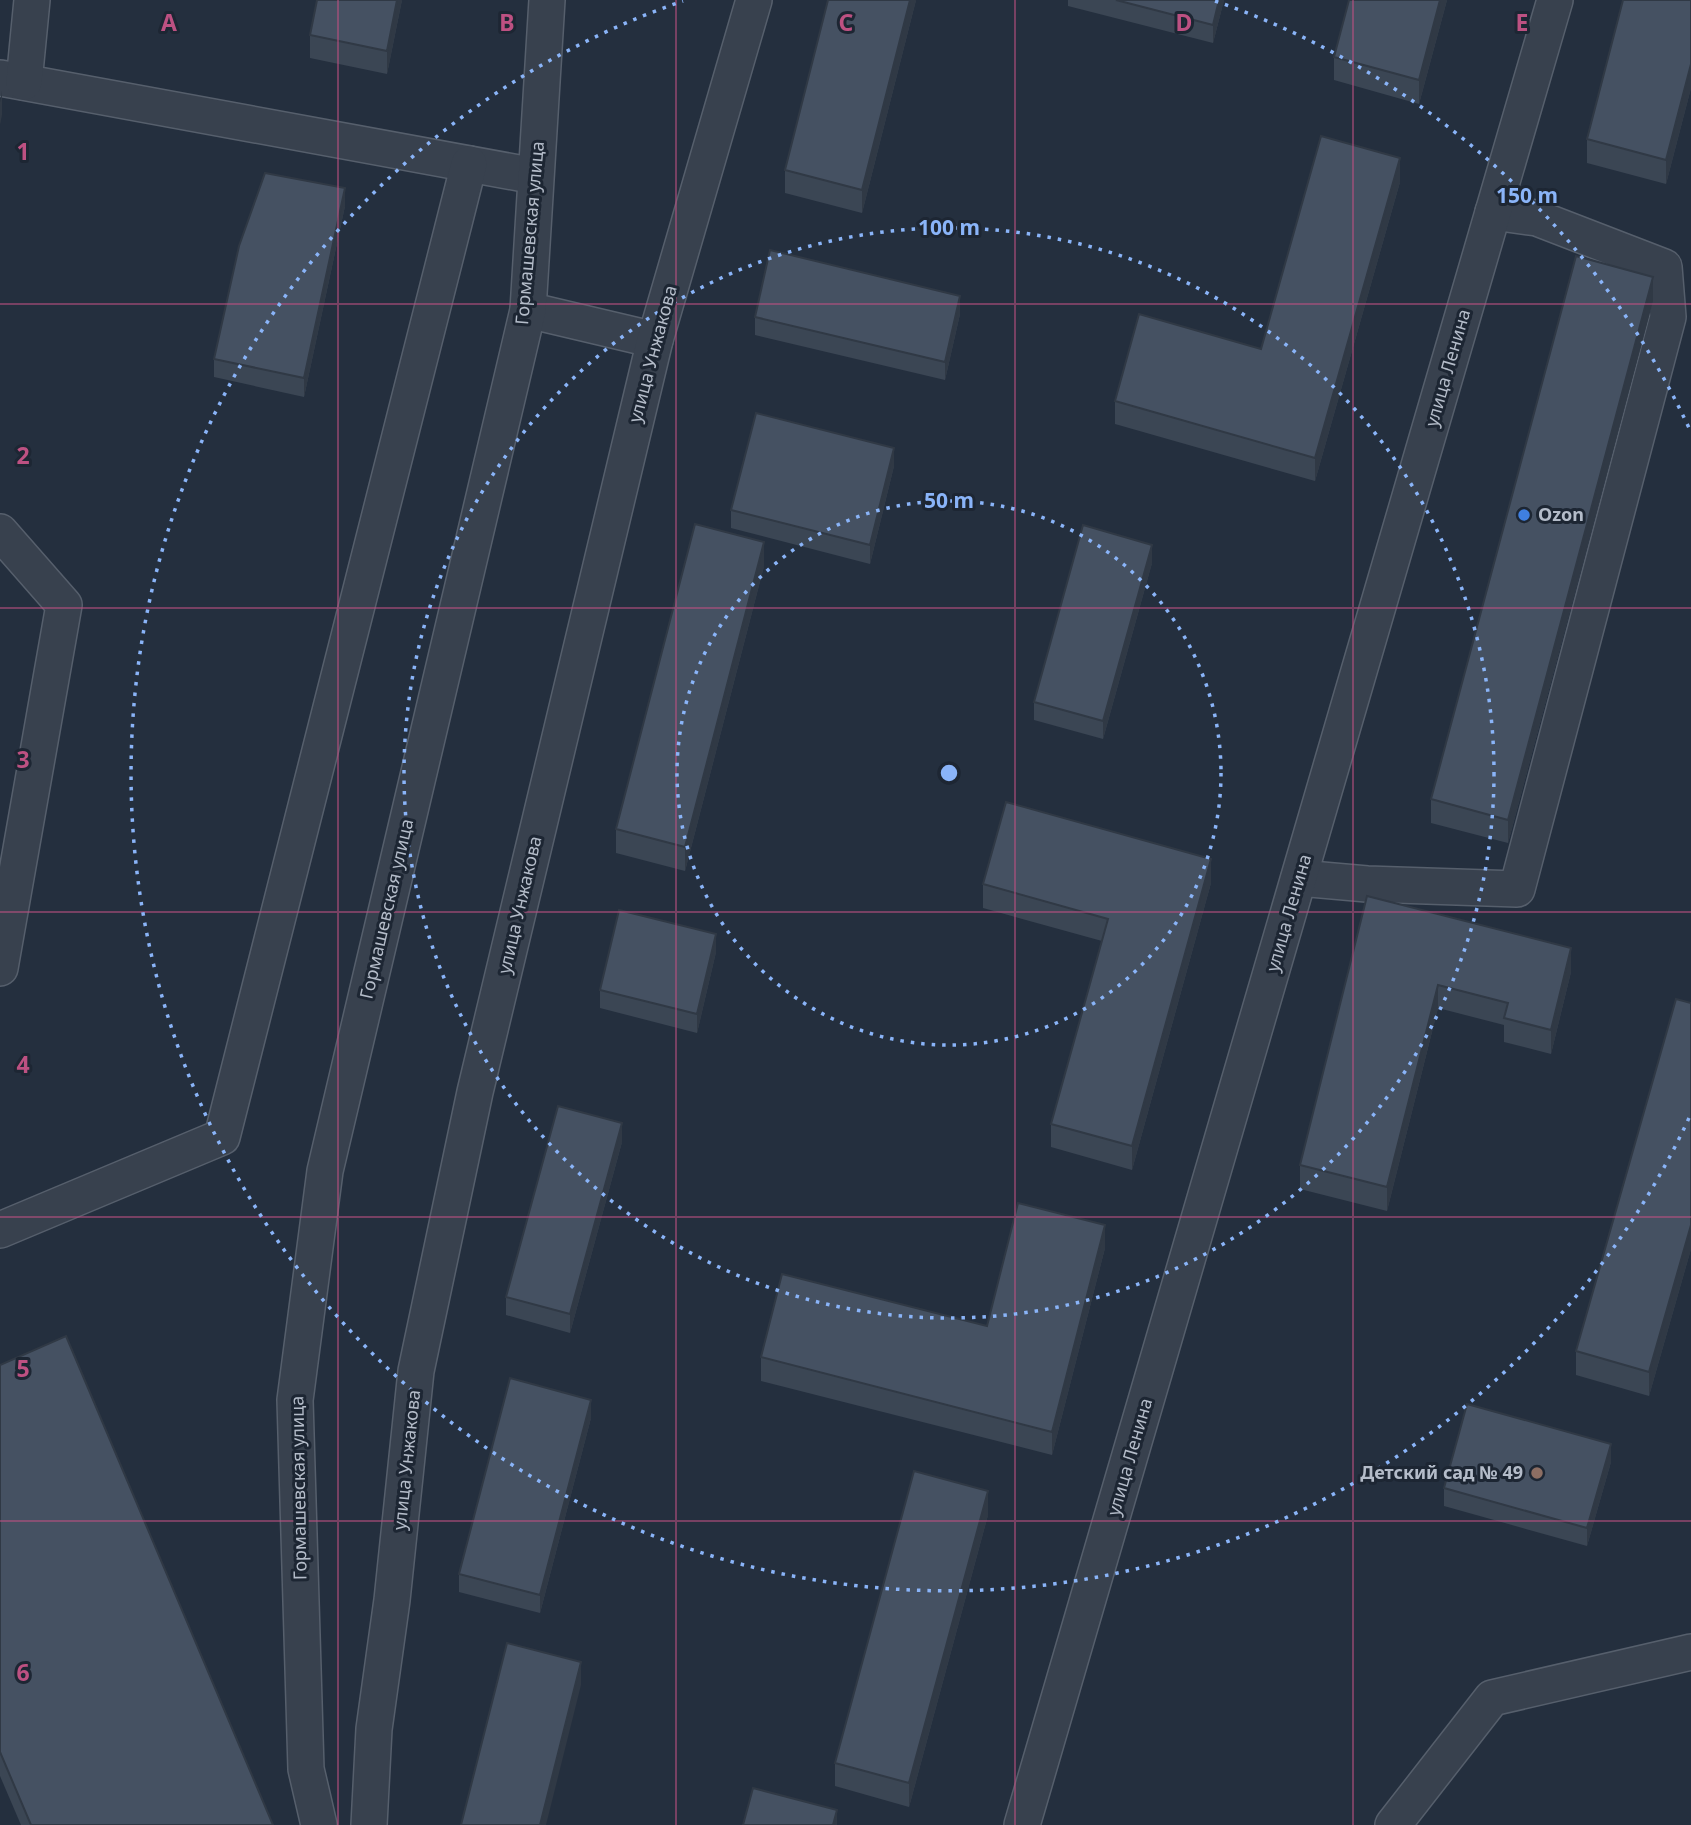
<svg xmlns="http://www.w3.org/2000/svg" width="1691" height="1825" viewBox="0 0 1691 1825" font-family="'Noto Sans',sans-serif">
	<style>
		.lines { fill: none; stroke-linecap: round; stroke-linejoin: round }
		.minor-casing { stroke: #565f6c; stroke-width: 38 }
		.minor { stroke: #38414e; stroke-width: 35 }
		.wall { fill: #3b4654 }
		.shaded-wall { fill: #303945 }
		.building { fill: #455162; stroke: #303945; stroke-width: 2 }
		.grid { fill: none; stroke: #bd5182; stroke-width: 2; stroke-opacity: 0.55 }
		.ring { fill: none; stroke: #8ab4f8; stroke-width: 3.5; stroke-dasharray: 3.5 7 }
		.shop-dot { fill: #3f7fe0; stroke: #1d2633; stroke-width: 2.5 }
		.education-dot { fill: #8d6e63; stroke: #1d2633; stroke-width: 2.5 }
		.labels { text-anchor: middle; stroke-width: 6; stroke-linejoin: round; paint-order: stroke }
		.street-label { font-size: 18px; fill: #b4bcc9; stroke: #1d2633 }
		.poi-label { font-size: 18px; font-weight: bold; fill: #b4bcc9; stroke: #1d2633; text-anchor: start }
		.grid-label { font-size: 23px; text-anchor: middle; font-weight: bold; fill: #bd5182; stroke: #1d2633; stroke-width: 6; stroke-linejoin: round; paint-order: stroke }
		.centre { fill: #8ab4f8; stroke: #1d2633; stroke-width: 3.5 }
		.ring-label { font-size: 21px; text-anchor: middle; font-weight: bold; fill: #8ab4f8; stroke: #1d2633; stroke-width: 6; stroke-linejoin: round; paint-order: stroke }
	</style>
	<rect width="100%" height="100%" fill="#242f3e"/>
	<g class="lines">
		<!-- minor casing -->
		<g class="minor-casing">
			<g id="minor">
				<path d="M0,78L535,176"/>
				<path d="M24,82L32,0"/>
				<path d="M528,310L655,340"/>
				<path d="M0,532L64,605L0,968"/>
				<path d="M1299,878L1367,884L1517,889L1668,317L1664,267L1537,218L1493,212"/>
				<path d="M0,1230L222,1137L469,164"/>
				<path d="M319,1825L306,1769L295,1400L325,1171L528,310L547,0"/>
				<path d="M369,1825L374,1729L392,1600L416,1371L475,1092L655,340L754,0"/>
				<path d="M1022,1825L1555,0"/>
				<path d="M1393,1825L1492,1698L1691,1652"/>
			</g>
		</g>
		<!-- minor -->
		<use href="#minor" class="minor"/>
	</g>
	<!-- wall -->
	<g class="wall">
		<path d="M402,0L387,74L310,58V35Z"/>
		<path d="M916,0L862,213L785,193V170Z"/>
		<path d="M1068,0H1224L1213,43L1068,6Z"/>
		<path d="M1447,0L1419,104L1334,80V57Z"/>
		<path d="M1691,0V88L1666,184L1587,163V139Z"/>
		<path d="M1400,182L1315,481L1115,424V401L1261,349Z"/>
		<path d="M345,206L304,397L214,377V359Z"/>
		<path d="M1653,301L1508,843L1431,823V799Z"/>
		<path d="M960,314L945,380L755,335V317Z"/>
		<path d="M894,466L870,564L731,528V510Z"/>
		<path d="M1152,563L1103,739L1034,720V702Z"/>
		<path d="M764,566L685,871L616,853V829Z"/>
		<path d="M1211,883L1132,1170L1051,1147V1124L1102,941L983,908V884Z"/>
		<path d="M1367,896L1571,972L1551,1054L1504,1042V1025L1438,1008L1387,1211L1300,1189V1165Z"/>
		<path d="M716,952L697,1033L600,1008V990Z"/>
		<path d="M1691,1003V1249L1649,1396L1576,1375V1351Z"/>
		<path d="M622,1142L570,1333L506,1315V1297Z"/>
		<path d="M1105,1248L1052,1455L761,1381V1357L987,1326Z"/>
		<path d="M0,1365L273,1825H21L0,1776Z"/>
		<path d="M591,1418L540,1613L459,1592V1574Z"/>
		<path d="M1611,1462L1587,1546L1444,1506V1488Z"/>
		<path d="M988,1515L909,1807L835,1786V1763Z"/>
	</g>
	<!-- shaded-wall -->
	<g class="shaded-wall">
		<path d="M397,0H402L387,74V51Z"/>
		<path d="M910,0H916L862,213V190Z"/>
		<path d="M1219,0H1224L1213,43V25Z"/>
		<path d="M1440,0H1447L1419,104V80Z"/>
		<path d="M1691,64V88L1666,184V160Z"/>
		<path d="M2,91V115L0,125V102Z"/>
		<path d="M1400,158V182L1315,481V458Z"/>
		<path d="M345,188V206L304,397V378Z"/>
		<path d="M1653,277V301L1508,843V820Z"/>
		<path d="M960,296V314L945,380V362Z"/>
		<path d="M894,448V466L870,564V545Z"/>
		<path d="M764,542V566L685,871V847Z"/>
		<path d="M1152,545V563L1103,739V721Z"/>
		<path d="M1211,859V883L1132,1170V1146Z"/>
		<path d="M716,934V952L697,1033V1014Z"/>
		<path d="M1571,948V972L1551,1054V1030Z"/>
		<path d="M1438,985V1008L1387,1211V1187Z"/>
		<path d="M622,1123V1142L570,1333V1314Z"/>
		<path d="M1105,1225V1248L1052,1455V1432Z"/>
		<path d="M1691,1225V1249L1649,1396V1372Z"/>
		<path d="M591,1400V1418L540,1613V1595Z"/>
		<path d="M1611,1444V1462L1587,1546V1528Z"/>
		<path d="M988,1491V1515L909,1807V1783Z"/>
		<path d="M581,1662V1685L546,1825H540Z"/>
		<path d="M837,1810V1825H833Z"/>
	</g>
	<!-- building -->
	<g class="building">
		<path d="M317,0H397L387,51L310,35Z"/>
		<path d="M828,0H910L862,190L785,170Z"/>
		<path d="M1116,0H1219L1213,25Z"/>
		<path d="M1349,0H1440L1419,80L1334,57Z"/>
		<path d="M1623,0H1691V64L1666,160L1587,139Z"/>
		<path d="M1321,136L1400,158L1315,458L1115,401L1139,314L1261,349Z"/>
		<path d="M265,173L345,188L304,378L214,359L239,246Z"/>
		<path d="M770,250L960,296L945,362L755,317Z"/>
		<path d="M1576,256L1653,277L1508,820L1431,799Z"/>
		<path d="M756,413L894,448L870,545L731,510Z"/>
		<path d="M695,524L764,542L685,847L616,829Z"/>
		<path d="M1083,525L1152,545L1103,721L1034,702Z"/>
		<path d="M1006,802L1211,859L1132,1146L1051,1124L1108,919L983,884Z"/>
		<path d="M1367,896L1571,948L1551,1030L1504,1018L1508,1003L1438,985L1387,1187L1300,1165Z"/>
		<path d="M619,910L716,934L697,1014L600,990Z"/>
		<path d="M1676,999L1691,1003V1225L1649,1372L1576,1351Z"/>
		<path d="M558,1106L622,1123L570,1314L506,1297Z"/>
		<path d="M1018,1203L1105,1225L1052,1432L761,1357L782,1274L987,1326Z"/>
		<path d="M66,1336L273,1825H31L0,1752V1365Z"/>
		<path d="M510,1378L591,1400L540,1595L459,1574Z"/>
		<path d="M1467,1404L1611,1444L1587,1528L1444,1488Z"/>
		<path d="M914,1471L988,1491L909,1783L835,1763Z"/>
		<path d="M507,1643L581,1662L540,1825H461Z"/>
		<path d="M753,1788L837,1810L833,1825H743Z"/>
	</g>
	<!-- grid -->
	<path class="grid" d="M338,0V1825M676,0V1825M1015,0V1825M1353,0V1825M0,304H1691M0,608H1691M0,912H1691M0,1217H1691M0,1521H1691"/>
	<!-- distance rings -->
	<g class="ring">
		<circle cx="949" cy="773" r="272"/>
		<circle cx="949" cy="773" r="545"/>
		<path d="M1689 1118A817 817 0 1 1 683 1M1215 1A817 817 0 0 1 1689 428"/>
	</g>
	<!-- markers -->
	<circle class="shop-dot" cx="1524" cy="515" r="7"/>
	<circle class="education-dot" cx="1537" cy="1473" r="7"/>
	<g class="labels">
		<!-- street labels -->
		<g class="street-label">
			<text transform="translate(530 233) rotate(-85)" y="6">Гормашевская улица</text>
			<text transform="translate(653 354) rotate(-75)" y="6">улица Унжакова</text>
			<text transform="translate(1448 368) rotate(-74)" y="6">улица Ленина</text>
			<text transform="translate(520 905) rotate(-77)" y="6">улица Унжакова</text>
			<text transform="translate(387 909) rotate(-77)" y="6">Гормашевская улица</text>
			<text transform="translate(1289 913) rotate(-74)" y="6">улица Ленина</text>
			<text transform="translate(1130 1457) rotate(-74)" y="6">улица Ленина</text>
			<text transform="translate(407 1460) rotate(-84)" y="6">улица Унжакова</text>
			<text transform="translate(299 1488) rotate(-91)" y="6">Гормашевская улица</text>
		</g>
		<!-- poi labels -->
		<g class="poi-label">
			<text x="1538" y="521">Ozon</text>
			<text x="1523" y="1479" text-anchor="end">Детский сад № 49</text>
		</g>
	</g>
	<g class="grid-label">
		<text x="169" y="31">A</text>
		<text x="507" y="31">B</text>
		<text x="846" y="31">C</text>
		<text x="1184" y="31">D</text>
		<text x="1522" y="31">E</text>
		<text x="23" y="160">1</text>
		<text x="23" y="464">2</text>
		<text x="23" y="768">3</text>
		<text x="23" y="1073">4</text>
		<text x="23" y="1377">5</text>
		<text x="23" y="1681">6</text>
	</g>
	<circle cx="949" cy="773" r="10" class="centre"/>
	<g class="ring-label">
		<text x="1527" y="203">150 m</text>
		<text x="949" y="235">100 m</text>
		<text x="949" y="508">50 m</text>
	</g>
</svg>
